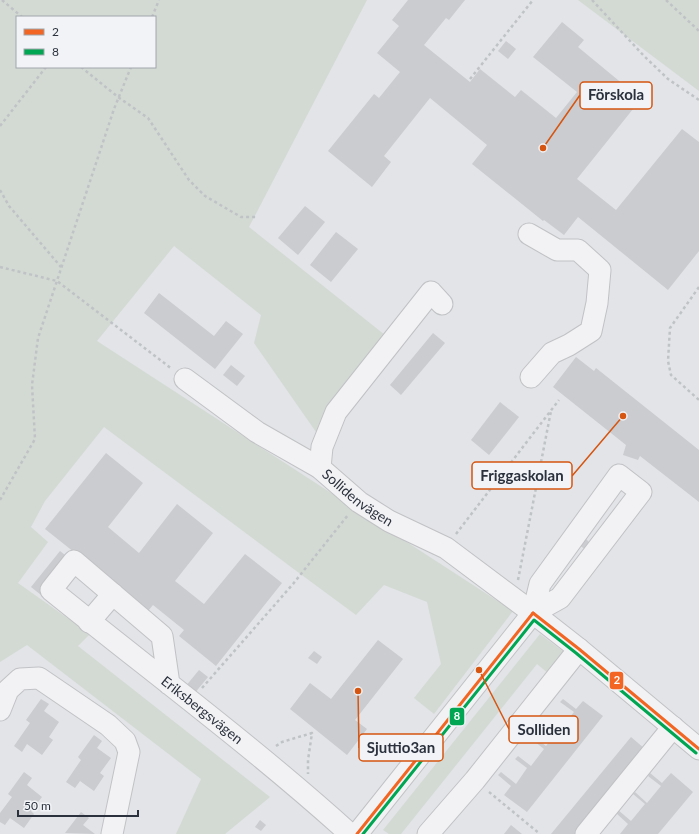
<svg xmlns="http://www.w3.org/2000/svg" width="699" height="834" viewBox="0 0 699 834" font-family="Lato,sans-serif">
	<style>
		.green { fill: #d3dad3; fill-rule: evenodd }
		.building { fill: #cbcccf }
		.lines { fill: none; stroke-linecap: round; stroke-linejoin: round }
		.minor-casing { stroke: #c1c2c5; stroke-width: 23 }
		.path { stroke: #c0c3c6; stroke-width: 2.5; stroke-dasharray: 3 3; stroke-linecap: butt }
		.minor { stroke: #f2f2f4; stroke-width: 21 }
		.bus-1-casing { stroke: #f1f3f6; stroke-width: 6 }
		.bus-2-casing { stroke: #f1f3f6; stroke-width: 6 }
		.bus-1 { stroke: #f26522; stroke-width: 3 }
		.bus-2 { stroke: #00a651; stroke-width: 3 }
		.labels { text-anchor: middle; stroke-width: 3; stroke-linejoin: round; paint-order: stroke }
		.street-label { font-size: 14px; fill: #2b323e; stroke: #f1f3f6 }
		.leader { fill: none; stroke: #d55511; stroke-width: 1.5 }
		.callout-dot { fill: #d55511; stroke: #f1f3f6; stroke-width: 1.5 }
		.callout { fill: #f1f3f6; stroke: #d55511; stroke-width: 1.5 }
		.callout-label { font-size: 15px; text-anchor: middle; font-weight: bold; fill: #2b323e }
		.line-badge { stroke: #f1f3f6; stroke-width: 1.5 }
		.badge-label { font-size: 11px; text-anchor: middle; font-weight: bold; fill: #fff }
	</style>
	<rect width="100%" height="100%" fill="#e2e4e7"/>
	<!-- green -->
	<g class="green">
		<path d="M0,0H367L249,227L385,335L316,432L254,343L261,315L174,246L97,341L513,611L434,714L414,698L441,664L427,602L384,585L356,615L291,567L104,427L45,501L31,527L48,542L18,583L90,634L78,646L270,797L225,834H176L201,779L27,645L0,662ZM17,17H155V67H17Z"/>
		<path d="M578,0H699V91Z"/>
		<path d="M540,634L564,652L549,674L537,664L401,834H389L383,830Z"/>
	</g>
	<!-- building -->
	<g class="building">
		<path d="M408,0H465L449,20L446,18L424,45L470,82L480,69L515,97L521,90L556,118L577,92L533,57L562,22L584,40L578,47L641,99L577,179L616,210L682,129L699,142V251L668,290L578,217L564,235L544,220L543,221L512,196L472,164L487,145L430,98L384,156L391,162L372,187L328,151L374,94L379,98L400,72L377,53L399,26L392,20Z"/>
		<path d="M506,41L516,49L508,59L498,51Z"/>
		<path d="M305,206L325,222L298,255L278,238Z"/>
		<path d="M336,232L358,249L331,282L310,265Z"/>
		<path d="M159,293L214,336L226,321L243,334L215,369L144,313Z"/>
		<path d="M433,333L445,343L401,395L390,385Z"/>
		<path d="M576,357L594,371L596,368L699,450V502L640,456L638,460L623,455L626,445L553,387Z"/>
		<path d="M231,365L245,376L237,386L223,375Z"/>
		<path d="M500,402L519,417L489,455L471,440Z"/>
		<path d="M106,453L143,483L108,527L139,553L177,504L213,533L175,581L204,604L245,554L282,583L216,666L179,636L184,630L153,605L148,611L45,529Z"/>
		<path d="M585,538L591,544L586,550L579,545Z"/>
		<path d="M60,551L70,559L41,595L31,587Z"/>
		<path d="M378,640L403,659L355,720L367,729L347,755L290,709L310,683L331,699Z"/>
		<path d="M314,651L322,657L317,664L308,658Z"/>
		<path d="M199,670L208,677L194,694L185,687Z"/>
		<path d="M41,699L49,704L44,711L59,722L49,737L53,740L42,755L27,744L22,752L14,746L30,723L26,720Z"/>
		<path d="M563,699L576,709L583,701L603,716L527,812L504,795L511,786L498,775L501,772L516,784L527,768L515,759L518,756L531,766L544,749L530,738L532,735L546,746L558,731L545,721L548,718L561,728L574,712L560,702Z"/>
		<path d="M94,735L102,741L97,748L111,758L100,773L104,776L94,791L80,781L75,788L66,782L81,760L78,757Z"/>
		<path d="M631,737L645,749L575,834H551Z"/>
		<path d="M24,772L32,778L27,785L42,797L31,811L34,814L24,828L10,818L5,825L0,822V813L12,797L8,794Z"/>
		<path d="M650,773L662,783L671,773L693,792L658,834H620L628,824L616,813L618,810L631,821L645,804L633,794L635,792L647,803L661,786L648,776Z"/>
		<path d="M81,812L89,818L83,825L95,834L65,833Z"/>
		<path d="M260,820L266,825L261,831L255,827Z"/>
		<path d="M511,825L522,834H504Z"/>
	</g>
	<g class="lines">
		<!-- minor casing -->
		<g class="minor-casing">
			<g id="minor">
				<path d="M529,234L557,250H578L600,270L597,303L591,331L569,345L552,353L531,377"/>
				<path id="s1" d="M185,379L257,432L320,468L359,502L389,521L446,548L533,613L579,649L699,749"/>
				<path d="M320,468L322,447L336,412L431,292L442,304"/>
				<path d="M89,622L113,594"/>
				<path id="s2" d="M169,684L162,636L74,561L51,590C151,671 255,748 350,834"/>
				<path d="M0,710L8,690L20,679L39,678L108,725L125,741L129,752L112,834"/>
				<path d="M357,834L533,613L560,598L641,492L619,475L540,584L533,613"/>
				<path d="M428,834L475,780L579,649"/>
				<path d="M586,834L673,727"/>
			</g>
		</g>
		<!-- path -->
		<g class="path">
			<path d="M2,0L22,17"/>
			<path d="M592,0L644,56L668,79L699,100"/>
			<path d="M666,0L699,31"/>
			<path d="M152,17L159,0"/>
			<path d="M81,67L118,97L148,118L189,180L205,196L241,217H256"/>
			<path d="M470,79L533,0"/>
			<path d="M0,126L46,67"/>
			<path d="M0,190L9,206L61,267"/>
			<path d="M0,267L57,281L172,369"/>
			<path d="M699,287L670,328L668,361L671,375L699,400"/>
			<path d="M0,500L35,439L32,385L38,338L114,109L131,67"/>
			<path d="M456,534L559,400"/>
			<path d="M518,580L551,411"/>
			<path d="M202,688L293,584L348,515"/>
			<path d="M276,746L282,742L312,733L308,760V774"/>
			<path d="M489,792L540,834"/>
		</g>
		<!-- minor -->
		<use href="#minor" class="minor"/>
		<!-- bus-1 casing -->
		<g class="bus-1-casing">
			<g id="bus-1">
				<path d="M533,613L579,649L699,749"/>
				<path d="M357,834L533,613"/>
			</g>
		</g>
		<!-- bus-2 casing -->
		<g class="bus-2-casing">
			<path id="bus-2" d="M363,834L534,620L576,653L696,753"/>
		</g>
		<!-- bus-1 -->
		<use href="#bus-1" class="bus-1"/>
		<!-- bus-2 -->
		<use href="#bus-2" class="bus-2"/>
	</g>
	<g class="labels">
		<!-- street labels -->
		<g class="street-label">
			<text dy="5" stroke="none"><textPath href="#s1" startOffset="210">Sollidenvägen</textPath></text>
			<text dy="5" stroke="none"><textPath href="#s2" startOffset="394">Eriksbergsvägen</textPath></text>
		</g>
	</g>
	<!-- callouts -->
	<path class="leader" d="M543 148L580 95M623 416L572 476M479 670L509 729M358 691L359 748"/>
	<g class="callout-dot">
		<circle cx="543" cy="148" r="4"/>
		<circle cx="623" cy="416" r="4"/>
		<circle cx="479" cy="670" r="4"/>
		<circle cx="358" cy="691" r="4"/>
	</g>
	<g class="callout">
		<rect x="580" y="82" width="72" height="27" rx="4"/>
		<rect x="472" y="462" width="100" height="27" rx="4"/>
		<rect x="509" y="716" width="69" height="27" rx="4"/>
		<rect x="359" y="734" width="84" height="27" rx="4"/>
	</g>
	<g class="callout-label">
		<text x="616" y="100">Förskola</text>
		<text x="522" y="481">Friggaskolan</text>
		<text x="544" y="735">Solliden</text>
		<text x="401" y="753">Sjuttio3an</text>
	</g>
	<g class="line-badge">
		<rect x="609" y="671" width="15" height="19" rx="4" fill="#f26522"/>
		<rect x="449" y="707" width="16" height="19" rx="4" fill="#00a651"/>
	</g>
	<g class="badge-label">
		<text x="617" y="684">2</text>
		<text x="457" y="720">8</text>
	</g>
	<!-- legend -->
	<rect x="16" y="16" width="140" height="52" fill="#f1f3f6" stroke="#a2a6ac"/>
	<rect x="24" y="29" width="20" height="6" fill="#f26522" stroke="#a2a6ac"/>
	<text x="52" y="36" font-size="12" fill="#2b323e">2</text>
	<rect x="24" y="49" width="20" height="6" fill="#00a651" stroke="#a2a6ac"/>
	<text x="52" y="56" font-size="12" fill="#2b323e">8</text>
	<!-- scale -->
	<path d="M18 810v6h120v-6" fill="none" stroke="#2b323e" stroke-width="2"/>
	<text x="24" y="810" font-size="12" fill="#2b323e" stroke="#f1f3f6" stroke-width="3" paint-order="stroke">50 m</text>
</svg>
